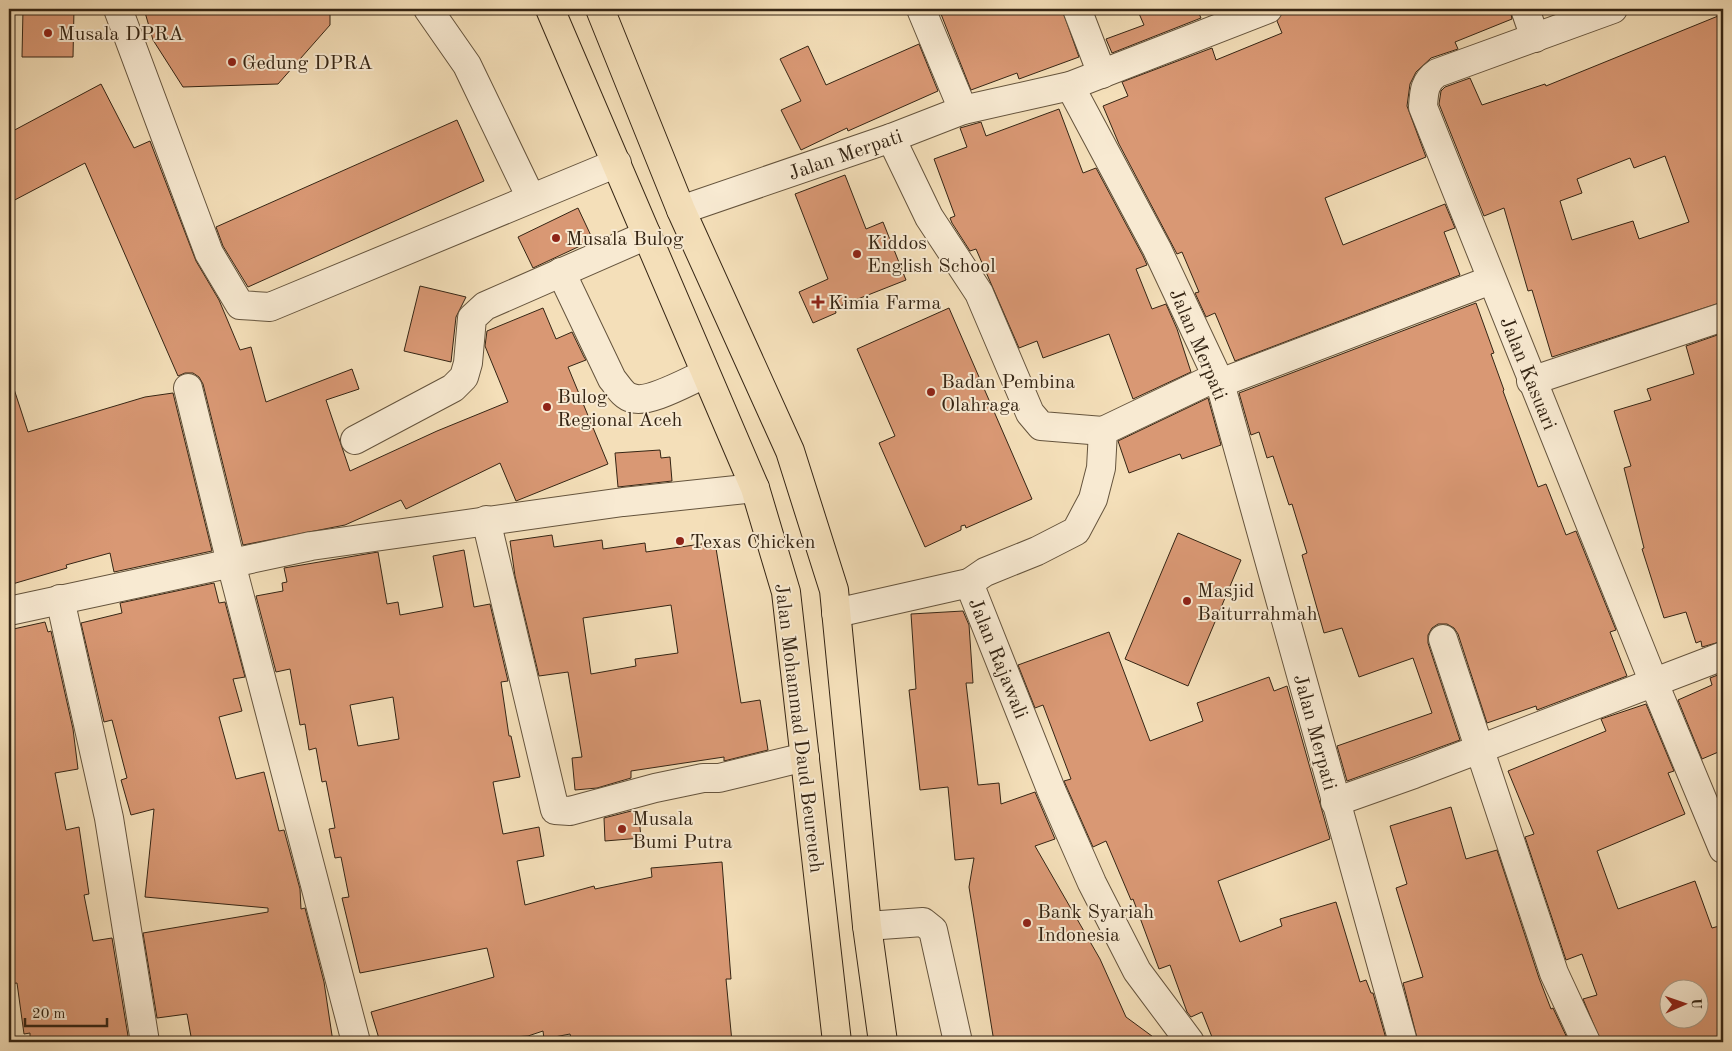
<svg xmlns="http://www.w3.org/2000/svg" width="1732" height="1051" viewBox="0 0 1732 1051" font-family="'Old Standard TT',serif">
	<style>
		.building { fill: #d99874; stroke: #352514; fill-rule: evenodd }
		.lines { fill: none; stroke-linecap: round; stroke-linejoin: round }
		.minor-casing { stroke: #65543d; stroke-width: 30 }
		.highway-casing { stroke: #352514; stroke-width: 30 }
		.minor { stroke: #f8ead2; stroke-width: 28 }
		.highway { stroke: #f4dfb9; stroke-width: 28 }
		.poi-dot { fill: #8f2418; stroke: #f8ead2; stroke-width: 2 }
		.labels { text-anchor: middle; stroke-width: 4; stroke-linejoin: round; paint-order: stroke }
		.poi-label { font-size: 20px; fill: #352514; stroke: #f8ead2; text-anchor: start }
		.street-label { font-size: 20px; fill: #352514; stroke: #f8ead2 }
	</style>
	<rect width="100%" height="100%" fill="#f4dfb9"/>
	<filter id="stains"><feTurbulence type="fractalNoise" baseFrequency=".004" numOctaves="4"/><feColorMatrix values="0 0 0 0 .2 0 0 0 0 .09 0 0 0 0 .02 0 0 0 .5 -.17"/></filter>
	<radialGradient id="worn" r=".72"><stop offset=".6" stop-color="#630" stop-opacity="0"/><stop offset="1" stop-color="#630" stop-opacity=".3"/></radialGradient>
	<!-- building -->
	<g class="building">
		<path d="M23,9H74L73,57H22Z"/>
		<path d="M144,9H330V25L278,84L183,87L153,40Z"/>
		<path d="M939,9H1062L1079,57L1019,79L1017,73L971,90Z"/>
		<path d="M1137,9H1197L1201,18L1112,53L1106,39L1144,25Z"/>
		<path d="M1283,9H1510L1512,19L1455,42L1458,49L1431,58L1416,72L1410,84L1407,106L1426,157L1325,198L1343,245L1445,204L1455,228L1444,232L1460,275L1235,361L1215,313L1206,317L1195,293L1199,292L1182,252L1177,254L1119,144L1103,106L1128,96L1122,82L1212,48L1216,60L1282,33L1277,21Z"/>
		<path d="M1723,14V302L1552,357L1532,290L1528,291L1504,208L1484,216L1439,104L1441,91L1445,87L1470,78L1482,105L1545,84L1546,86ZM1665,156L1689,222L1639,239L1633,221L1572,240L1560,201L1582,193L1577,179L1630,158L1634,168Z"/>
		<path d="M919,44L938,91L848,131L847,128L801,150L781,110L801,101L780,59L808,46L826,85Z"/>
		<path d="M101,84L134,148L150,141L196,261L219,300L240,350L251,347L266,402L352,369L359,389L326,400L350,471L437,431L508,402L485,346L487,331L543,308L556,339L572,332L584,357L586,360L568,367L608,464L516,501L500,463L406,509L401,500L345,525L243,545L203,384L199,377L193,373H185L178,376L85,163L9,203V133Z"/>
		<path d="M1059,109L1083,173L1096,168L1143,256L1147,265L1136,269L1152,309L1166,304L1177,329L1191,372L1133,399L1109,334L1043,358L1037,341L1019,348L976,249L970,251L952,223L950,218L955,216L934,159L967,147L960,128L981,122L986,136Z"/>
		<path d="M457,120L484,181L248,287L223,246L216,227Z"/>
		<path d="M845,175L866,229L883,222L906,280L835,308L836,313L813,323L799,292L828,279L795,194Z"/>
		<path d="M578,208L593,240L533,268L518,237Z"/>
		<path d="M420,286L466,297L456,317L451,362L404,351Z"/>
		<path d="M1476,303L1494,353L1491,354L1504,390L1503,391L1538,487L1546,484L1566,535L1576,531L1616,630L1610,632L1627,676L1537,710L1536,706L1487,723L1458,634L1454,628L1447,624H1438L1432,628L1428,635V643L1460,740L1347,781L1337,746L1432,713L1413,658L1359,677L1342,628L1324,633L1302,555L1307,553L1292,504L1289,505L1273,456L1267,458L1259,432L1251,435L1239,393Z"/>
		<path d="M949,308L1032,499L966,528L965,525L961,526V530L925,547L879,443L895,436L857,349Z"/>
		<path d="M1723,333V641L1702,647L1701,641L1696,643L1686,612L1664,618L1642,549L1644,548L1624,468L1631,466L1614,411L1651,400L1647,389L1694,374L1686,346Z"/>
		<path d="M13,386L28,432L145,397L173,393L212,551L114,572L110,553L66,565L67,568L9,585V387Z"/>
		<path d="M1208,398L1221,445L1182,459L1180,454L1129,473L1118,441Z"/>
		<path d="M660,450L661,458L670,457L672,481L618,487L615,453Z"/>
		<path d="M1178,533L1241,560L1188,686L1125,659Z"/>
		<path d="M552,535L554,547L602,540L603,549L645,543L646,552L715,542L741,703L760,700L768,750L724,761V757L631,771V778L597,788L575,790L572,758L582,757L568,672L539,676L515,576L510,541ZM671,605L678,653L635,659L636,666L591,674L583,618Z"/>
		<path d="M464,550L474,607L490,604L508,681L501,682L509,736H511L520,777L493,782L503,834L539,827L544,856L517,861L525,905L594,886L595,889L652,877L651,868L722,862L731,979H726L732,1042H572L570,1034L544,1039L543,1031L528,1036L478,1039V1042H380L371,1012L494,977L487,948L360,973L342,898L349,897L341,857L335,858L329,829L335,828L326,781L322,782L316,748L309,750L305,724L300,725L290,669L276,672L256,596L283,591L282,583L287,582L284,568L378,552L387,604L398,602L400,615L443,607L433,556ZM393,697L399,739L358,746L350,705Z"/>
		<path d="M214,583L219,603L225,602L245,677L233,679L242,711L219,717L236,779L264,772L279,831L284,830L300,889L301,909L305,908L324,982L333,1042H192L187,1014L157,1018L143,933L268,912V908L145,897L154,809L131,815L121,780L127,778L112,720L104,722L81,623L122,613L120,603Z"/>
		<path d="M963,611L969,625L973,683H966L978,785L999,783L1001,804L1035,792L1055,839L1035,846L1100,959L1126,1017L1160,1042H994L969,887L974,858L955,860L948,787L920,790L909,690L916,689L911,614Z"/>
		<path d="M45,622L48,632L51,631L73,729L78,769L55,773L66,830L79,827L89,894L84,895L93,941L112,938L129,1042H30V1033L24,1034L17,983L9,984V630Z"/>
		<path d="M1109,632L1150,741L1203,721L1197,703L1269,677L1274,691L1287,686L1330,839L1218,881L1240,942L1282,926L1280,919L1336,902L1360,982L1366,980L1371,993H1373L1387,1042H1214L1202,1012L1191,1017L1187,1012L1170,965L1159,969L1133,899L1131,900L1106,841L1093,847L1064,781L1071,779L1043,705L1035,708L1018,665Z"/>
		<path d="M1723,673V750L1702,759L1678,700L1712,685L1710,678Z"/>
		<path d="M1646,704L1674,771L1668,773L1685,814L1597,851L1618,909L1695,881L1712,928L1723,925V1042H1601L1583,999L1597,995L1582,954L1566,960L1525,837L1534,834L1508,771L1606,731L1601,719ZM1670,988H1700V1018H1670Z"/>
		<path d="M1451,807L1466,859L1497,850L1539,978L1551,1009L1553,1008L1569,1042H1418L1403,983L1423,977L1396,888L1407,884L1390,826Z"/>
		<path d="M635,810L636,818L639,817L641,838L605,841L604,818Z"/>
	</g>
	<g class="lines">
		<!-- minor casing -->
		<g class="minor-casing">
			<g id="minor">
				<path d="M118,9L209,253L240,305L270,307L617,163"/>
				<path d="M428,9L467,65L531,198"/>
				<path d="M921,9L963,110"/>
				<path d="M1077,9L1102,74"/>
				<path d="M1525,9L1535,38"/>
				<path d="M1613,9L1437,73C1424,82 1424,92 1423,107L1654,683L1723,849"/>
				<path d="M1070,86L1157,249L1220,383L1403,1042"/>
				<path d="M891,138L929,217L979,293L1030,413L1041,426L1103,431"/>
				<path d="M681,210L891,138L963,110L1070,86L1268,9"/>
				<path d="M561,272L612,379C618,386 623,396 632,398C649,404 688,381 705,374"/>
				<path d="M1531,381L1723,317"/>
				<path d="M1220,383L1491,280"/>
				<path d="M188,388L231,563L356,1042"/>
				<path d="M355,440L453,388L464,377L468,363L472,318L485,306L647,235"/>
				<path d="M486,520L555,810L570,811L655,788L703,778H719L805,757"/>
				<path d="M60,599L109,818L145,1042"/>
				<path d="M9,611L311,546L623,502L755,488"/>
				<path d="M836,613L969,583"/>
				<path d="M1443,639L1554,973L1586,1042"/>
				<path d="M1335,802L1414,774L1723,656"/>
				<path d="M867,926L923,922L933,930L958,1042"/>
				<path d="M1190,1042L1137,971L1092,883L1052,792L969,583L985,572L1037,551L1076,531L1093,499L1101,468L1103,431L1216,377"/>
			</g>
		</g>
		<!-- highway casing -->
		<g class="highway-casing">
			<g id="highway">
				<path d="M550,9L755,488L786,592L837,1042"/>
				<path d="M600,9L681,210L790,451L834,590L867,926L883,1042"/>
			</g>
		</g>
		<!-- minor -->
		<use href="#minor" class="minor"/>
		<!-- highway -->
		<use href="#highway" class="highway"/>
	</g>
	<!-- markers -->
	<g class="poi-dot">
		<circle cx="48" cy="33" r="5"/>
		<circle cx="232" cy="62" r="5"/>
		<circle cx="556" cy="238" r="5"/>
		<circle cx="857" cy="254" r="5"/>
		<path d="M815.5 294.5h5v5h5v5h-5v5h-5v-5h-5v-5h5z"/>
		<circle cx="931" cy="392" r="5"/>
		<circle cx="547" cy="407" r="5"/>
		<circle cx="680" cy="541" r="5"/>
		<circle cx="1187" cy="601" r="5"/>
		<circle cx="622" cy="829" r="5"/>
		<circle cx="1027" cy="923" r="5"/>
	</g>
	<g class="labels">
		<!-- poi labels -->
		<g class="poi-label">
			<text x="58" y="40">Musala DPRA</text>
			<text x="242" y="69">Gedung DPRA</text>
			<text x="566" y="245">Musala Bulog</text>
			<text x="867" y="249">Kiddos<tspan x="867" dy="23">English School</tspan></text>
			<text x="828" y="309">Kimia Farma</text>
			<text x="941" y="388">Badan Pembina<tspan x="941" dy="23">Olahraga</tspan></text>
			<text x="557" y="403">Bulog<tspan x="557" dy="23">Regional Aceh</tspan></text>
			<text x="690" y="548">Texas Chicken</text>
			<text x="1197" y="597">Masjid<tspan x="1197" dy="23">Baiturrahmah</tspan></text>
			<text x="632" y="825">Musala<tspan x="632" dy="23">Bumi Putra</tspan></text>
			<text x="1037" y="918">Bank Syariah<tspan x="1037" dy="23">Indonesia</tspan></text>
		</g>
		<!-- street labels -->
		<g class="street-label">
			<text transform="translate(845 154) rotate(-19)" y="7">Jalan Merpati</text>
			<text transform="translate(1199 344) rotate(67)" y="7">Jalan Merpati</text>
			<text transform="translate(1529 373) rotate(68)" y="7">Jalan Kasuari</text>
			<text transform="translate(999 658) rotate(68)" y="7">Jalan Rajawali</text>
			<text transform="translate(800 728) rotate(83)" y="7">Jalan Mohammad Daud Beureueh</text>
			<text transform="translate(1316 732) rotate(75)" y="7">Jalan Merpati</text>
		</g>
	</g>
	<!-- margin -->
	<rect width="1732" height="1051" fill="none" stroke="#f4dfb9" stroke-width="30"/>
	<rect x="10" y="10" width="1712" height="1031" fill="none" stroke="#352514" stroke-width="2.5"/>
	<rect x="15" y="15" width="1702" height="1021" fill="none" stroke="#352514"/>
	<!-- north arrow -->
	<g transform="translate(1684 1004) rotate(88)"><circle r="24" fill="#f8ead2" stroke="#aa9b86"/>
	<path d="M0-4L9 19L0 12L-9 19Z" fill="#8f2418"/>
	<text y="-8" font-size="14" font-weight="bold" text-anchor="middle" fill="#352514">U</text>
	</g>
	<!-- scale -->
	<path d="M25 1018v8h82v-8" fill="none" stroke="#352514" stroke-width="2.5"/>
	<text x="32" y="1018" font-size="15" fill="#352514" stroke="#f8ead2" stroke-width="4" paint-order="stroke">20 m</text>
	<rect width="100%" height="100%" filter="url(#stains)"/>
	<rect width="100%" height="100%" fill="url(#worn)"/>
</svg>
